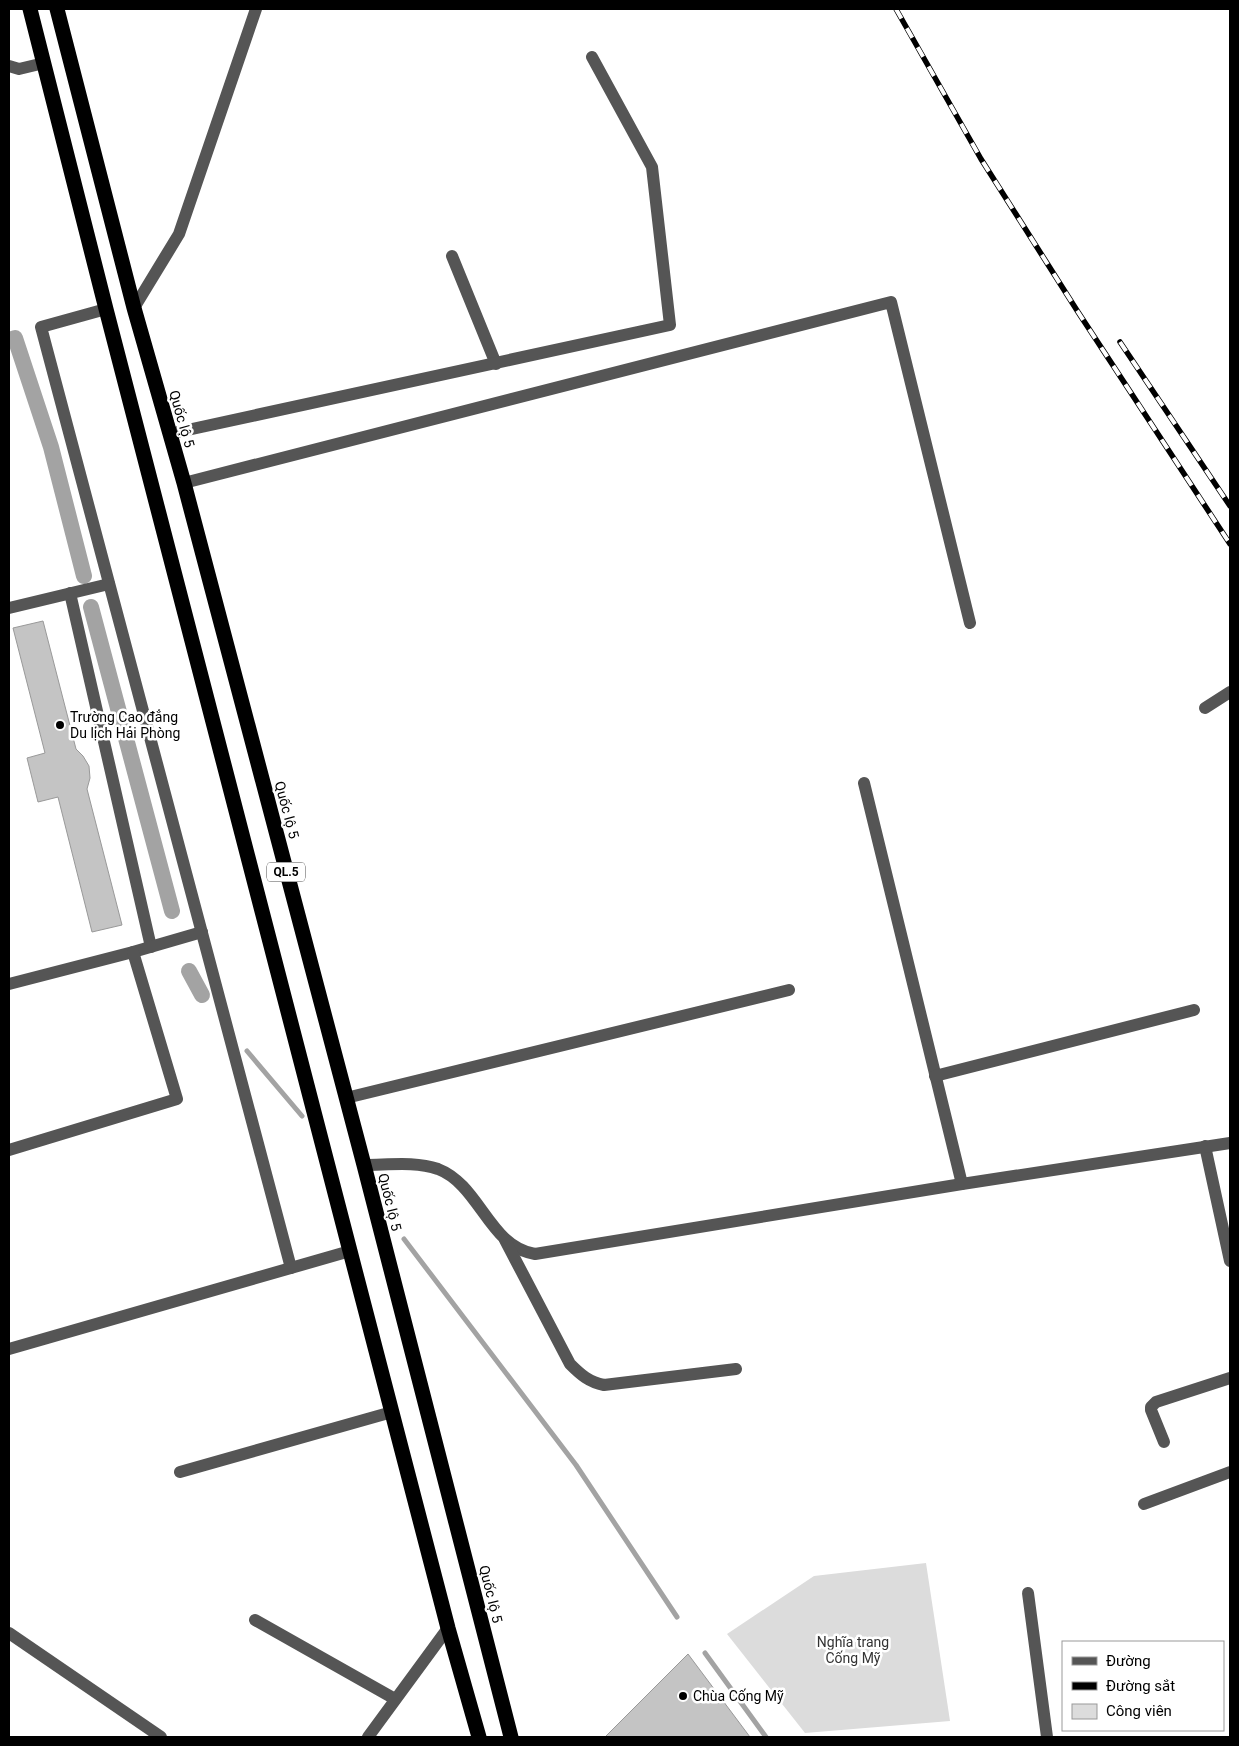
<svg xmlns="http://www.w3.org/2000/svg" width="1239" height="1746" viewBox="0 0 1239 1746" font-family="Roboto,sans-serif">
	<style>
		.green { fill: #dcdcdc }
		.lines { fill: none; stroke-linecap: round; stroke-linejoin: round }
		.stream { stroke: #a3a3a3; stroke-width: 5 }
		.canal { stroke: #a3a3a3; stroke-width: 16 }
		.building { fill: #c4c4c4; stroke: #999 }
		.minor { stroke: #555; stroke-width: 12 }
		.highway { stroke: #000; stroke-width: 15 }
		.rail-casing { stroke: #000; stroke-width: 5.5 }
		.rail { stroke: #fff; stroke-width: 4; stroke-dasharray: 11; stroke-linecap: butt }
		.poi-dot { fill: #000; stroke: #fff; stroke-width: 2 }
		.labels { text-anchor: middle; stroke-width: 5; stroke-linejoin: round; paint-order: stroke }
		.shield { fill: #fff; stroke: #4c4c4c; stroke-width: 1 }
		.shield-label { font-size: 12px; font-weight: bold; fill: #000 }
		.street-label { font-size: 14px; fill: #000; stroke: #fff }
		.poi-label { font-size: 14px; fill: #000; stroke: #fff; text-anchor: start }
		.park-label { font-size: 14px; fill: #333; stroke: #fff }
	</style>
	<rect width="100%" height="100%" fill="#fff"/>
	<!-- green -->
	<path class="green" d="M926,1563L950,1721L805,1733L727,1634L814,1576Z"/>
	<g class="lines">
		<!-- stream -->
		<g class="stream">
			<path d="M247,1051L302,1116"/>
			<path d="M404,1239L576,1465L677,1617"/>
			<path d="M705,1653L766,1737"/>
		</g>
		<!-- canal -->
		<g class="canal">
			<path d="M9,340L15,338L51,447L84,576"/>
			<path d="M91,607L172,911"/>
			<path d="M189,971L202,995"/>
		</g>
	</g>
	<!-- building -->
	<g class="building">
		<path d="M43,621L76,749L83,756L89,766L90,778L87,789L122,925L92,932L58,797L38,802L27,758L45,753L13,628Z"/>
		<path d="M688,1654L750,1737H605Z"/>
	</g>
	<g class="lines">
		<!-- minor -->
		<g class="minor">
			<path d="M9,66L19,69L44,63"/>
			<path d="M452,256L496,364"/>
			<path d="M134,308L179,234L256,9"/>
			<path d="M106,309L41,327L291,1268"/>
			<path d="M169,434L670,325L652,167L592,57"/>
			<path d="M184,483L891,302L970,623"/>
			<path d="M70,593L151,947"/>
			<path d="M9,608L109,584"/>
			<path d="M1205,708L1230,692"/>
			<path d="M864,783L962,1184"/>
			<path d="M9,984L133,952L202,932"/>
			<path d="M935,1076L1194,1010"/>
			<path d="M346,1098L789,990"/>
			<path d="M1205,1146L1230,1261"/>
			<path d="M9,1150L177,1099L133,952"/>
			<path d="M364,1165C388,1165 415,1161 438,1169C480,1185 489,1247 535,1254L962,1184L1230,1143"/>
			<path d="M505,1240L570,1364C581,1375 589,1382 604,1385L736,1369"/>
			<path d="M9,1349L350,1251"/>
			<path d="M1164,1442L1151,1410V1407L1156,1402L1230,1378"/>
			<path d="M180,1472L392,1412"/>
			<path d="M1144,1504L1230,1472"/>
			<path d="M1028,1593L1047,1737"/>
			<path d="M255,1620L395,1699"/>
			<path d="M9,1633L161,1737"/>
			<path d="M368,1737L448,1628"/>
		</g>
		<!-- highway -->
		<g class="highway">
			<path d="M30,9L106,309L350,1251L448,1628L479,1737"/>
			<path d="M57,9L134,308L184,483L364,1165L511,1737"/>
		</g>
		<!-- rail casing -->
		<g class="rail-casing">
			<g id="rail">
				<path d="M896,9L981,159L1078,312L1230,544"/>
				<path d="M1120,342L1230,506"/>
			</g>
		</g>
		<!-- rail -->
		<use href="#rail" class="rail"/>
	</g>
	<!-- markers -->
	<g class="poi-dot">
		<circle cx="60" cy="725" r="5"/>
		<circle cx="683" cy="1696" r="5"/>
	</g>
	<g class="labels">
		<!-- shield labels -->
		<rect class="shield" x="267" y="862.5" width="38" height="19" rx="4"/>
		<g class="shield-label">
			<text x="286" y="876">QL.5</text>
		</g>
		<!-- street labels -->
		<g class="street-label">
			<text transform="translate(182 419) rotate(74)" y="5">Quốc lộ 5</text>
			<text transform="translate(287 810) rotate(75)" y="5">Quốc lộ 5</text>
			<text transform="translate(390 1202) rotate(76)" y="5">Quốc lộ 5</text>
			<text transform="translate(491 1594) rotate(76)" y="5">Quốc lộ 5</text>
		</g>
		<!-- poi labels -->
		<g class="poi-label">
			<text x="70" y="722">Trường Cao đẳng<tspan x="70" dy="16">Du lịch Hải Phòng</tspan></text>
			<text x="693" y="1701">Chùa Cống Mỹ</text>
		</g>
		<!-- park labels -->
		<g class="park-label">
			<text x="853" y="1647">Nghĩa trang<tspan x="853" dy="16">Cống Mỹ</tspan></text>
		</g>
	</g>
	<!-- border -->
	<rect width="1239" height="1746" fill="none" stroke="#000000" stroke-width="20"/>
	<!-- legend -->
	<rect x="1062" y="1641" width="162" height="90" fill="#ffffff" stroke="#999999"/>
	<rect x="1072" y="1657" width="25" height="8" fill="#555555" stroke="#999999"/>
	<text x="1106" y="1666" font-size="15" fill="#000000">Đường</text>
	<rect x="1072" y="1682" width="25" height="8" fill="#000000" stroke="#999999"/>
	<text x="1106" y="1691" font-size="15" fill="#000000">Đường sắt</text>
	<rect x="1072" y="1704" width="25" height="15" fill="#dcdcdc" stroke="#999999"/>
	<text x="1106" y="1716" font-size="15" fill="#000000">Công viên</text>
</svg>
